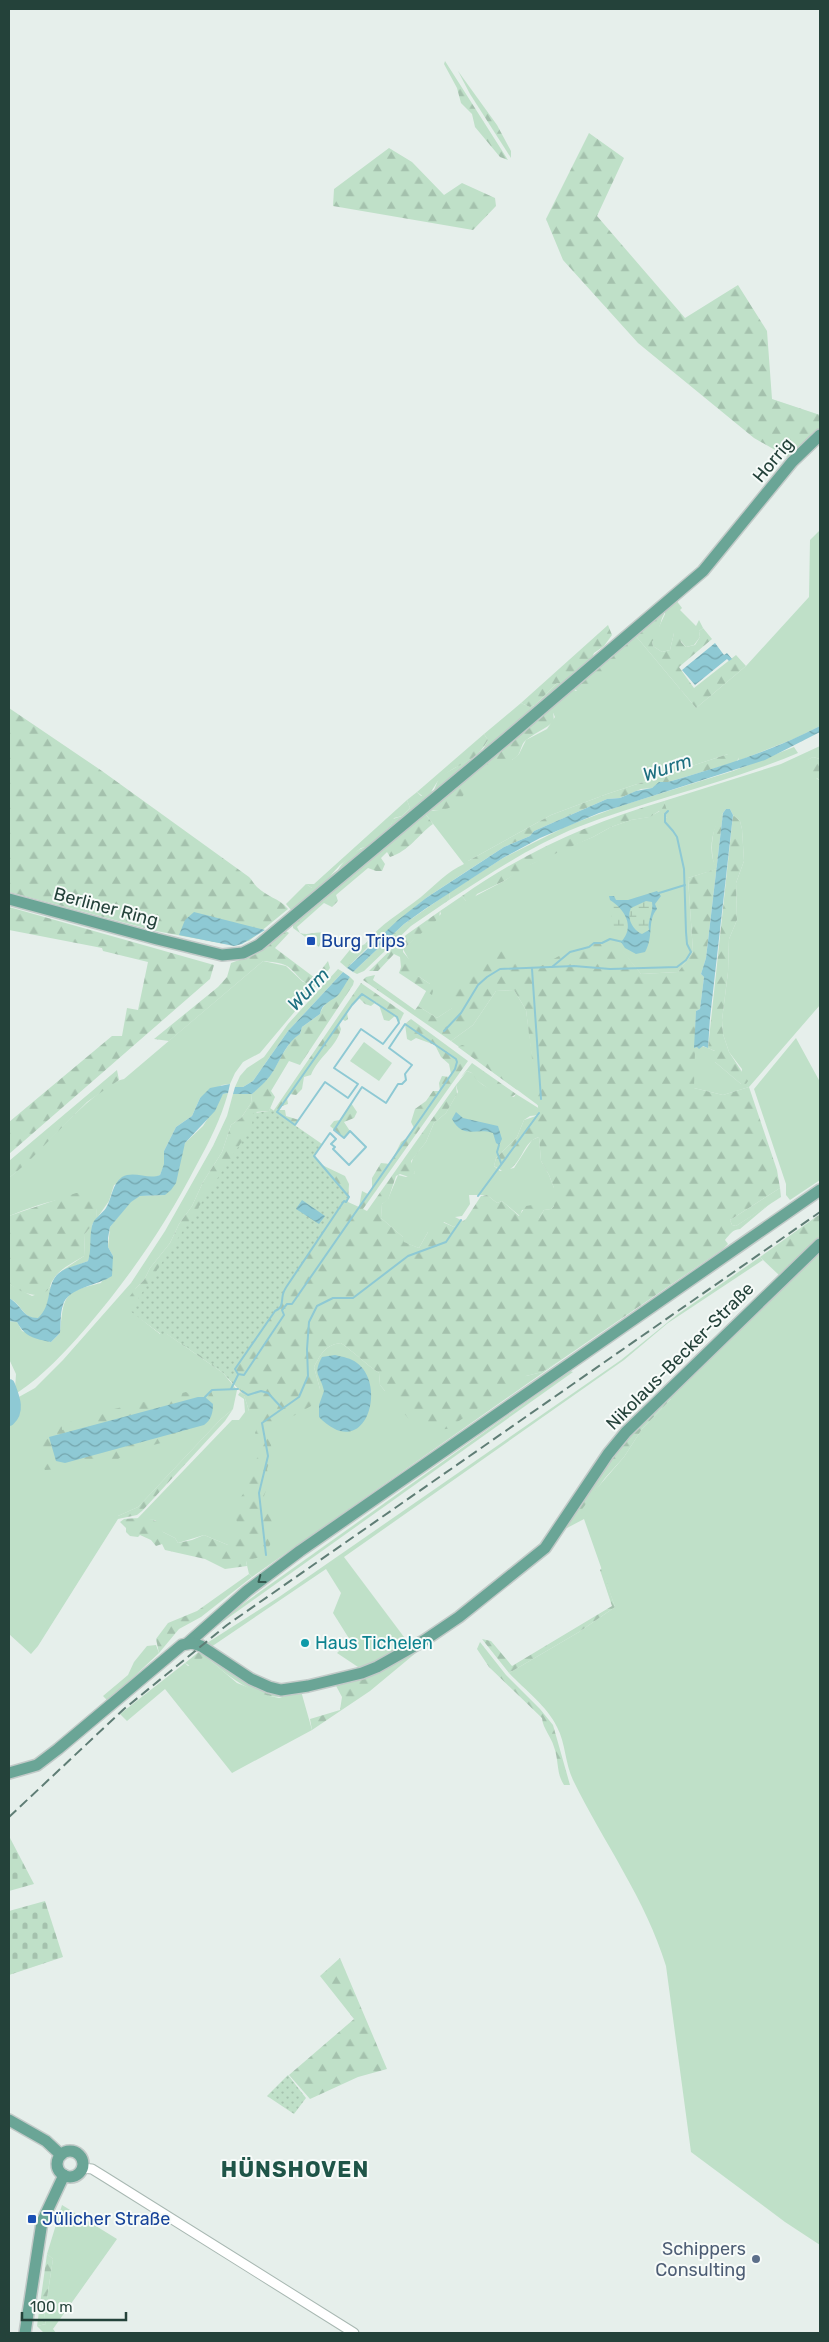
<svg xmlns="http://www.w3.org/2000/svg" width="829" height="2342" viewBox="0 0 829 2342" font-family="Rubik,sans-serif">
	<style>
		.grass { fill: #bfe0c8 }
		.forest { fill: url(#forest-firs) }
		.wetland { fill: url(#wetland-marsh) }
		.cemetery { fill: url(#cemetery-stones) }
		.park { fill: url(#park-dots) }
		.water { fill: url(#water-waves); fill-rule: evenodd }
		.lines { fill: none; stroke-linecap: round; stroke-linejoin: round }
		.stream { stroke: #8ec9d4; stroke-width: 2 }
		.river { stroke: #8ec9d4; stroke-width: 12 }
		.minor-casing { stroke: #a8b8b2; stroke-width: 11 }
		.major-casing { stroke: #c2cac8; stroke-width: 14 }
		.minor { stroke: #fff; stroke-width: 9 }
		.major { stroke: #6aa596; stroke-width: 11 }
		.rail { stroke: #5f7d75; stroke-width: 2; stroke-dasharray: 10 5; stroke-linecap: butt }
		.oneway { stroke: #365b51 }
		.transit-dot { fill: #1a4fb4; stroke: #f7fbf9; stroke-width: 2 }
		.culture-dot { fill: #0f9aa8; stroke: #f7fbf9; stroke-width: 2 }
		.service-dot { fill: #5c6f8a; stroke: #f7fbf9; stroke-width: 2 }
		.labels { text-anchor: middle; stroke-width: 4; stroke-linejoin: round; paint-order: stroke }
		.street-label { font-size: 18px; fill: #24423a; stroke: #f7fbf9 }
		.transit-label { font-size: 18px; fill: #164399; stroke: #f7fbf9; text-anchor: start }
		.culture-label { font-size: 18px; fill: #0d838f; stroke: #f7fbf9; text-anchor: start }
		.service-label { font-size: 18px; fill: #4e5e75; stroke: #f7fbf9; text-anchor: end }
		.water-label { font-size: 19px; font-style: italic; fill: #1c6f80; stroke: #f7fbf9 }
		.district-label { font-size: 22px; font-weight: bold; letter-spacing: 1px; fill: #1f5548; stroke: #f7fbf9 }
	</style>
	<defs>
		<pattern id="forest-firs" width="22" height="20" patternUnits="userSpaceOnUse" patternTransform="scale(1.25)"><rect width="22" height="20" fill="#bfe0c8"/><path d="M5 1l3.5 6h-7zM16 11l3.5 6h-7z" fill="#a4c1ad"/></pattern>
		<pattern id="wetland-marsh" width="20" height="14" patternUnits="userSpaceOnUse" patternTransform="scale(1.25)"><rect width="20" height="14" fill="#bfe0c8"/><path d="M1 5h8M5 5V1M11 12h8M15 12V8" fill="none" stroke="#a4c1ad"/></pattern>
		<pattern id="cemetery-stones" width="16" height="16" patternUnits="userSpaceOnUse" patternTransform="scale(1.25)"><rect width="16" height="16" fill="#bfe0c8"/><path d="M2 7V4a2 2 0 0 1 4 0v3zM10 15v-3a2 2 0 0 1 4 0v3z" fill="#a4c1ad"/></pattern>
		<pattern id="park-dots" width="8" height="8" patternUnits="userSpaceOnUse" patternTransform="scale(1.25)"><rect width="8" height="8" fill="#bfe0c8"/><path d="M2 2h.1M6 6h.1" fill="none" stroke="#a4c1ad" stroke-width="1.8" stroke-linecap="round"/></pattern>
		<pattern id="water-waves" width="16" height="10" patternUnits="userSpaceOnUse" patternTransform="scale(1.25)"><rect width="16" height="10" fill="#8ec9d4"/><path d="M0 5q4-4 8 0t8 0" fill="none" stroke="#74a5ad"/></pattern>
	</defs>
	<rect width="100%" height="100%" fill="#e6efeb"/>
	<!-- grass -->
	<g class="grass">
		<path d="M820,530V726L796,738L738,761L739,758L728,754L607,794L551,815L468,861L467,871L426,898L369,946L365,944C380,924 401,913 421,897C435,885 447,872 464,864L424,812L428,809L434,811L444,809L459,781L483,761L512,760L519,754L526,740L547,729L555,717L550,706L571,688L576,691L635,635L696,708L746,666L809,597L810,540Z"/>
		<path d="M676,600L682,608L680,610L696,626L699,620L703,628L699,631L700,637L694,645L686,647L674,633L670,650L662,652L653,646L652,642L665,614V609Z"/>
		<path d="M557,683L566,685L386,835V830L390,827L393,819L402,816L410,808L407,800L417,792L421,796L434,790L439,778L446,773L481,753L488,740L484,734L521,703L530,707L535,705Z"/>
		<path d="M820,746V759L813,757L808,760L817,779L820,780V1005L749,1087L723,1095L694,1088V1048C702,1044 707,1048 715,1051V1062L741,1084L742,1069L729,1052L723,1034L722,1020L728,972L729,939L737,920L736,883L744,861L742,829L740,821L733,815L730,809H726C713,824 706,851 717,869L688,878L693,952L678,972L641,974L618,946L457,1005L437,1018L418,1006L430,984L418,976L403,949L441,914L440,911L462,896L466,901L504,881L523,868L556,852L593,837L611,827L631,820L649,817L660,811L667,818L664,801L781,764Z"/>
		<path d="M794,747L798,753C727,783 650,799 578,827C531,846 491,873 449,900L450,892L503,858L567,826L620,806L733,771Z"/>
		<path d="M368,846H373L292,911L286,904L306,884L312,888L338,870C343,860 357,849 368,846Z"/>
		<path d="M263,961L286,966L303,982L317,985L260,1053L243,1062L235,1073L230,1084L222,1085L200,1098L192,1116L176,1127L164,1151V1165L160,1175L152,1179L136,1175L114,1185L109,1201L97,1218C96,1211 97,1203 91,1200C75,1190 26,1209 9,1216V1178C38,1156 95,1085 124,1079Z"/>
		<path d="M338,969L343,972L288,1031L253,1081L243,1087H235L240,1076L247,1068L264,1057L288,1024Z"/>
		<path d="M514,990L526,1010L539,1106L451,1041L473,1025L496,991Z"/>
		<path d="M796,1038L820,1082V1180L790,1200L786,1195V1184L754,1089Z"/>
		<path d="M364,1042L392,1063L379,1081L350,1061Z"/>
		<path d="M467,1071L474,1074C479,1088 501,1093 514,1097L516,1094L540,1109L539,1115L530,1116L524,1120L517,1137L496,1158L494,1166L500,1171L514,1168L532,1140L539,1137L541,1161L549,1175L554,1188V1206L551,1209L544,1210L539,1218H535L536,1209L522,1210L520,1216L502,1201L497,1203L487,1195H469L470,1204L462,1216L455,1217L463,1221L454,1227L444,1222L436,1233L428,1232L419,1248L403,1242V1237L381,1218L382,1204L388,1199L398,1175L406,1177L415,1173L411,1165L413,1158L426,1142L434,1123L446,1113L458,1092L456,1085Z"/>
		<path d="M228,1093C221,1119 209,1142 196,1166C166,1224 129,1278 86,1328C65,1352 44,1375 17,1393L15,1389L16,1374L9,1359V1321L17,1322L22,1331L51,1342L60,1333C64,1296 62,1292 101,1283L113,1256L108,1247L110,1227L130,1202L140,1196L165,1195L185,1143L203,1126L223,1094Z"/>
		<path d="M233,1094H252L251,1103L241,1118L231,1125L222,1152L203,1182L192,1206L179,1224L170,1243L150,1268L144,1280L136,1288L127,1308L160,1334H167L223,1373L237,1390L233,1409L220,1420L138,1507L118,1516V1519L38,1646L31,1654L9,1634V1425C17,1417 19,1410 17,1398L35,1388L63,1360L131,1283L165,1231L213,1146L227,1116Z"/>
		<path d="M780,1188L781,1197L736,1226L732,1225L730,1220Z"/>
		<path d="M92,1224L91,1252L88,1261L60,1272L84,1256L85,1234Z"/>
		<path d="M820,1249V2245L785,2222L691,2152L666,1966C646,1900 604,1843 574,1782C565,1765 566,1744 557,1727C547,1706 525,1690 509,1673L579,1632L615,1607L584,1519L567,1528L566,1524L624,1457L642,1429L671,1399L670,1393Z"/>
		<path d="M760,1257L763,1260L668,1323L624,1360L344,1557L410,1645L361,1669L337,1653L350,1640L333,1613L341,1593L326,1569L211,1647L207,1643L279,1597L621,1360L678,1314Z"/>
		<path d="M9,1284L32,1296L48,1290L51,1286L46,1311L38,1319C22,1318 23,1305 9,1298Z"/>
		<path d="M341,1343C355,1353 366,1364 379,1373L380,1385L385,1391L526,1376L542,1372L561,1360L252,1577L249,1574L246,1561L228,1545L204,1535L178,1543L175,1538L163,1532L155,1520L137,1519L232,1420H239L245,1412L244,1399L238,1395L240,1392L244,1395L249,1411L320,1389L314,1367C321,1354 325,1345 341,1343Z"/>
		<path d="M570,1371L573,1372L214,1628L212,1626Z"/>
		<path d="M156,1645L159,1653L108,1701L103,1696L128,1675L134,1662L147,1646Z"/>
		<path d="M205,1656L237,1683L270,1696L279,1698L301,1691L312,1730L232,1773L165,1689L127,1721L120,1714L185,1663L188,1666Z"/>
		<path d="M62,2205L117,2239L53,2329L56,2333H44L37,2326L46,2324L44,2318L53,2259L47,2254Z"/>
	</g>
	<!-- forest -->
	<g class="forest">
		<path d="M445,61L508,160L500,157L475,127L472,114L461,103L457,88L444,64Z"/>
		<path d="M458,71L497,125L511,151V158L470,94Z"/>
		<path d="M589,133L624,158L597,216L685,318L738,285L767,331L772,399L820,415V431L791,459L754,438L638,343L563,260L546,219Z"/>
		<path d="M389,148L412,162L444,195L462,183L495,198L496,206L473,230L333,206L334,189Z"/>
		<path d="M665,609C665,615 662,616 661,622C657,633 661,630 652,642L653,646L662,652L670,650L674,633L678,630L681,642L686,647L695,645L700,637L699,631L703,628L712,639L679,667L694,688L736,655L746,666L696,708L635,635Z"/>
		<path d="M608,625L612,635L604,646L594,653L590,662L566,685L557,683L535,705L530,707L521,703Z"/>
		<path d="M626,642L631,653L630,658L592,692L584,693L571,688Z"/>
		<path d="M550,706L553,711L554,721C546,729 534,733 525,741C521,745 521,751 518,755C510,764 492,771 483,761Z"/>
		<path d="M9,708L102,771L249,877C252,880 254,884 257,887C267,897 279,898 288,909L249,941L225,944L156,931L9,892Z"/>
		<path d="M484,734L488,740C474,765 460,761 442,777C434,783 434,792 424,797L417,792Z"/>
		<path d="M728,754H737L739,758L736,762L668,782H661L652,788L641,789L620,798L607,799L534,831L530,836L504,847L467,871L464,864L468,861L551,815L607,794Z"/>
		<path d="M813,757L820,759V780L811,775L803,762Z"/>
		<path d="M459,781L465,791C461,806 441,814 428,809Z"/>
		<path d="M407,800L410,808L402,816L394,818L390,827L386,830L388,833L373,846L361,848L340,865L319,888H312L306,884H314Z"/>
		<path d="M664,801L668,814L667,818L659,811L650,817L631,820L611,827L593,837L532,864L504,881L477,894L472,901H466L462,896C524,852 592,822 664,801Z"/>
		<path d="M424,812L433,824C418,835 409,851 390,857L387,852L381,858L385,864L382,871H376L368,868L336,895L338,901L332,907L324,903L297,927L300,933C309,936 315,931 323,933L319,947L293,928V924Z"/>
		<path d="M723,813L706,958L701,974L704,977L700,1009L696,1011L694,1088L723,1095L749,1087L777,1170L780,1188L730,1220L732,1225L736,1226L771,1203L740,1229C732,1230 730,1234 725,1240L728,1244L723,1249L561,1360L542,1372L526,1376L447,1429L426,1430L408,1418L380,1385L379,1373C366,1364 355,1353 341,1343C325,1345 321,1354 314,1367L320,1389L311,1406L281,1423L265,1422L249,1411L244,1395L223,1373L167,1334H161L127,1309V1300L136,1288L144,1280L150,1268L170,1243L179,1224L192,1206L203,1182L222,1152L231,1125L241,1118L251,1103L252,1094L272,1073L282,1055L293,1038L300,1034L302,1027L320,1014C322,1004 342,987 350,977L354,981L353,985L300,1065L289,1061L271,1091L275,1097L269,1111L256,1112L315,1164L322,1165L345,1176L349,1184L348,1202L359,1207L362,1191L368,1194L372,1189V1178L381,1163L390,1164L401,1142L407,1138L414,1128L411,1122L415,1109L426,1101L433,1091H440L439,1083L442,1076L450,1077L451,1074L449,1064L441,1057L435,1045L416,1038L411,1041L407,1039L405,1024L411,1019L468,1061L363,1209L367,1211L456,1085L457,1094L446,1113L434,1123L426,1142L411,1161L415,1173L409,1177L400,1174L396,1176L388,1200L382,1204L381,1218L403,1237L404,1242L419,1248L428,1232H436V1227L440,1221L454,1227L466,1219L481,1196L487,1195L497,1203L502,1201L519,1216L526,1206L532,1205L536,1209V1218H539L544,1210L551,1209L554,1206V1188L549,1175L541,1161L539,1137C522,1141 523,1166 504,1172L494,1166L496,1158L517,1137L524,1120L539,1115L526,1010L514,990L496,991L473,1025L451,1041L363,980L366,977L375,975L373,980L415,1010L418,1006L437,1018L452,1008L451,993L453,989C466,978 492,945 510,952C521,957 529,966 541,966L568,951L608,940L619,946L641,974L678,972L693,952L688,878L716,869C709,855 711,824 723,813Z"/>
		<path d="M733,815L740,821L742,829L744,861L736,883L737,920L729,939L728,972L722,1020L723,1034L729,1052L748,1081L746,1084H741L715,1062V1051L708,1048Z"/>
		<path d="M450,892L449,900L411,926L364,971L357,974L353,972L404,924Z"/>
		<path d="M9,907L214,965L210,979L9,1154V1122L112,1036H122L127,1008L138,1010L148,962L103,951L102,948L9,930Z"/>
		<path d="M440,911L439,918L403,949V952L419,971L418,976L430,984L433,991L432,995L399,973L401,967L400,957L394,954L378,971H369L406,935Z"/>
		<path d="M286,931L289,933L275,948L315,978L328,961L330,968L317,985C302,987 298,973 287,966C280,962 271,962 263,961L169,1041L154,1039L218,987L227,977L231,963L250,956Z"/>
		<path d="M365,944L369,946L347,968L340,962L353,946L357,948Z"/>
		<path d="M361,983L404,1013L399,1023L395,1016L389,1021L384,1020L379,1005L376,1002L371,1006L365,1004L358,997L347,1012L348,1019L345,1021L342,1019L339,1024L341,1029C336,1048 318,1057 311,1075L304,1077L302,1089L296,1095L290,1094L287,1098L288,1104L282,1106L279,1110H285L286,1116L299,1120L292,1126L272,1113Z"/>
		<path d="M462,1045C479,1048 499,1054 501,1073L515,1083L517,1090L458,1047Z"/>
		<path d="M472,1063L516,1094L507,1100C503,1099 478,1082 476,1079C472,1074 474,1073 467,1071L461,1077Z"/>
		<path d="M117,1070L119,1080L87,1102L27,1163L9,1178V1161Z"/>
		<path d="M351,1103L357,1112L354,1118L344,1122L350,1131L344,1138L330,1126L334,1121L340,1120Z"/>
		<path d="M76,1193H87L96,1204L97,1218L85,1234L84,1256C74,1262 59,1269 53,1280C50,1283 51,1287 48,1290C36,1301 20,1291 9,1284V1216Z"/>
		<path d="M820,1214V1240L781,1277L760,1257Z"/>
		<path d="M202,1385L210,1389L214,1398L223,1402L216,1413L208,1409L180,1427L188,1436L130,1451L115,1461L100,1458L94,1462C84,1459 58,1470 45,1470L40,1464V1455L36,1448C40,1440 53,1427 62,1426V1430L65,1429L70,1421L80,1426L83,1425L110,1410L147,1401L157,1406L165,1404L170,1396L175,1394L181,1398L182,1393L186,1392L194,1396Z"/>
		<path d="M670,1393L671,1399L642,1429L624,1457L605,1478L580,1512L576,1511L625,1440Z"/>
		<path d="M233,1409L225,1421L142,1511L137,1515L118,1519V1516L138,1507L220,1420Z"/>
		<path d="M259,1424H264L266,1427L273,1452L267,1469L269,1482L264,1496L274,1528L270,1545L263,1556L246,1561L247,1566L225,1569L205,1559L165,1550L162,1544L156,1546L151,1540L140,1535L138,1537L130,1536L126,1532V1528L120,1522L124,1519C137,1518 162,1515 163,1532L175,1538L178,1543L192,1540L204,1535L228,1545L232,1540L231,1530L237,1522L233,1511L235,1505L249,1486L248,1475L262,1449L255,1433Z"/>
		<path d="M602,1568L615,1607L579,1632L509,1673L482,1639L491,1641L512,1666L612,1606L600,1570Z"/>
		<path d="M249,1574L252,1577L201,1617L179,1629L159,1653L156,1639L168,1623L197,1611Z"/>
		<path d="M480,1642L506,1675L540,1709L553,1725L570,1785H564C556,1773 559,1760 554,1747C551,1736 543,1729 542,1718L489,1667L477,1649Z"/>
		<path d="M423,1647L370,1691L312,1730L310,1719L340,1710L342,1697L334,1682Z"/>
		<path d="M200,1651L284,1694L283,1697C252,1697 227,1675 205,1656L192,1667L185,1663Z"/>
		<path d="M340,1958L387,2069L358,2077L310,2099L289,2075L354,2019L320,1976Z"/>
		<path d="M47,2254L53,2259L44,2318L46,2324L37,2326Z"/>
	</g>
	<!-- wetland -->
	<g class="wetland">
		<path d="M646,901L652,902C653,912 647,920 649,930L642,934C633,930 626,918 631,908Z"/>
		<path d="M616,904L625,914L628,931L614,927L611,922L612,907Z"/>
	</g>
	<!-- cemetery -->
	<g class="cemetery">
		<path d="M9,1836L34,1884L9,1891Z"/>
		<path d="M45,1901L63,1957L9,1975V1911Z"/>
	</g>
	<!-- park -->
	<g class="park">
		<path d="M270,1108L322,1144L314,1156L349,1197L346,1202L344,1201L289,1283C288,1286 284,1290 283,1294C281,1302 284,1306 275,1311L235,1369L238,1374L233,1384C218,1363 188,1349 167,1334H161L130,1311L252,1126L253,1113L269,1111Z"/>
		<path d="M288,2075L306,2098L294,2114L267,2096Z"/>
	</g>
	<!-- water -->
	<g class="water">
		<path d="M715,643L724,655L727,653L732,659L729,661L727,659L695,685L682,670Z"/>
		<path d="M820,726V732L765,760L599,813L540,838L503,858L425,909L404,924L353,972L347,968L398,920L426,898L504,847L530,836L534,831L607,799L620,798L636,791L652,788L659,782H668C720,767 772,751 820,726Z"/>
		<path d="M726,809H730L733,815L710,1018L708,1048L703,1046L699,1049L697,1047L694,1048L696,1011L700,1009L704,977L701,974L706,958L723,813Z"/>
		<path d="M657,891L661,896L655,904L657,909C647,920 654,937 645,952L636,954L625,948L621,942C636,926 624,909 610,900L609,896H614L616,900H628ZM646,901L652,902C654,912 647,920 649,930L642,934C633,930 626,918 631,908Z"/>
		<path d="M194,912L265,930L242,944L234,946L179,935L185,920Z"/>
		<path d="M343,972L350,977C346,982 341,993 336,997C329,1002 322,1004 320,1014L302,1027L300,1034C287,1042 281,1058 274,1070C268,1080 260,1087 252,1094H233L235,1087H243L253,1081L288,1031Z"/>
		<path d="M230,1084L228,1093L223,1094L215,1111L185,1143L176,1183L171,1190L165,1195L140,1196L131,1202L110,1227L108,1238V1247L113,1256L112,1276C99,1285 67,1288 63,1305C60,1313 61,1324 60,1333L51,1342C35,1339 25,1337 17,1322L9,1321V1298C23,1306 22,1318 38,1318C53,1305 45,1285 59,1273C66,1267 79,1265 88,1261C92,1249 89,1238 92,1226C93,1219 102,1214 106,1208C112,1198 112,1184 122,1177C134,1170 148,1180 160,1175L164,1164V1151L176,1127L192,1116L200,1098L210,1088Z"/>
		<path d="M456,1112L463,1118L498,1126L502,1139L499,1145L496,1143L493,1133C477,1127 463,1140 452,1119Z"/>
		<path d="M302,1200L325,1216L319,1224L296,1209Z"/>
		<path d="M335,1355C343,1357 351,1358 357,1363C388,1386 365,1464 319,1417V1405L324,1391C321,1375 312,1375 322,1357Z"/>
		<path d="M198,1397H205L213,1404C213,1413 211,1420 204,1425L65,1463L56,1461L49,1437Z"/>
	</g>
	<g class="lines">
		<!-- stream -->
		<g class="stream">
			<path d="M659,893L685,885"/>
			<path d="M552,967L570,952L589,947L594,943H602L610,939L623,942"/>
			<path d="M532,969L541,1099"/>
			<path d="M362,994L397,1017L399,1023L383,1044L361,1029L334,1068L358,1084L348,1098L325,1082L295,1125L277,1112L352,1005Z"/>
			<path d="M405,1024L456,1059L457,1062L455,1069L292,1304H287L282,1310L284,1315L244,1375L238,1374L235,1369L275,1311C284,1307 281,1302 283,1294C284,1290 287,1286 289,1283L344,1201L346,1202L349,1197L314,1156L330,1133L336,1139L331,1144L335,1147L333,1149L349,1165L366,1147L350,1131L344,1138L334,1130L362,1087L386,1103L398,1084H402L406,1080L405,1074L412,1065L389,1048Z"/>
			<path d="M444,1031L461,1013L478,985L487,977L500,969L574,966L610,969L677,967L686,960L691,952L687,944L686,932L684,869L677,837L673,831L665,822V814L668,811"/>
			<path d="M499,1145L497,1152L501,1163"/>
			<path d="M478,1196L539,1113"/>
			<path d="M231,1389L238,1375"/>
			<path d="M242,1391L248,1395L261,1391L268,1393L281,1407"/>
			<path d="M205,1397L212,1390L238,1389"/>
			<path d="M266,1555L259,1493L268,1456L262,1423L299,1397L308,1376L307,1349L309,1322L317,1306L333,1298H353L408,1256L446,1242L461,1220"/>
		</g>
		<!-- river -->
		<path class="river" d="M9,1385C13,1396 20,1411 9,1420"/>
		<!-- minor casing -->
		<g class="minor-casing">
			<path id="minor" d="M82,2168L92,2169L105,2177L354,2333"/>
		</g>
		<!-- major casing -->
		<g class="major-casing">
			<g id="major">
				<path d="M9,899L157,939L222,955L243,953L259,945L506,739L703,571L792,462L820,435"/>
				<path d="M188,1643L247,1591L300,1551L820,1190"/>
				<path d="M9,1773L37,1765L58,1749L182,1645L192,1643L201,1646L251,1679L269,1687L281,1690L308,1686L362,1673L377,1667L425,1640L459,1617L545,1548L608,1454L626,1432L820,1244"/>
				<path d="M9,2120L46,2141L61,2155"/>
				<circle cx="70" cy="2164" r="13"/>
				<path d="M25,2333L42,2222L64,2175"/>
			</g>
		</g>
		<!-- minor -->
		<use href="#minor" class="minor"/>
		<!-- major -->
		<use href="#major" class="major"/>
		<!-- rail -->
		<path class="rail" d="M9,1817L124,1709L227,1625L820,1212"/>
	</g>
	<!-- one-way arrows -->
	<defs><path id="oneway-chevron" d="M-2-3.5L2.5 0L-2 3.5" fill="none" stroke-width="1.6" stroke-linecap="round" stroke-linejoin="round" transform="scale(1.25)"/></defs>
	<use class="oneway" href="#oneway-chevron" transform="translate(261 1580) rotate(143)"/>
	<!-- markers -->
	<g class="transit-dot">
		<rect x="306" y="936" width="10" height="10" rx="2.5"/>
		<rect x="27" y="2214" width="10" height="10" rx="2.5"/>
	</g>
	<circle class="culture-dot" cx="305" cy="1643" r="5"/>
	<circle class="service-dot" cx="756" cy="2259" r="5"/>
	<g class="labels">
		<!-- street labels -->
		<g class="street-label">
			<text transform="translate(773 460) rotate(-50)" y="6">Horrig</text>
			<text transform="translate(106 907) rotate(15)" y="6">Berliner Ring</text>
			<text transform="translate(680 1356) rotate(-45)" y="6">Nikolaus-Becker-Straße</text>
		</g>
		<!-- transit labels -->
		<g class="transit-label">
			<text x="321" y="947">Burg Trips</text>
			<text x="42" y="2225">Jülicher Straße</text>
		</g>
		<!-- culture labels -->
		<g class="culture-label">
			<text x="315" y="1649">Haus Tichelen</text>
		</g>
		<!-- service labels -->
		<g class="service-label">
			<text x="746" y="2255">Schippers<tspan x="746" dy="21">Consulting</tspan></text>
		</g>
		<!-- water labels -->
		<g class="water-label">
			<text transform="translate(667 767) rotate(-18)" y="7">Wurm</text>
			<text transform="translate(308 989) rotate(-46)" y="7">Wurm</text>
		</g>
		<!-- district labels -->
		<g class="district-label">
			<text x="295" y="2177">HÜNSHOVEN</text>
		</g>
	</g>
	<!-- border -->
	<rect width="829" height="2342" fill="none" stroke="#24423a" stroke-width="20"/>
	<!-- scale -->
	<path d="M22 2312v8h104v-8" fill="none" stroke="#24423a" stroke-width="2.5"/>
	<text x="30" y="2312" font-size="15" fill="#24423a" stroke="#f7fbf9" stroke-width="4" paint-order="stroke">100 m</text>
</svg>
